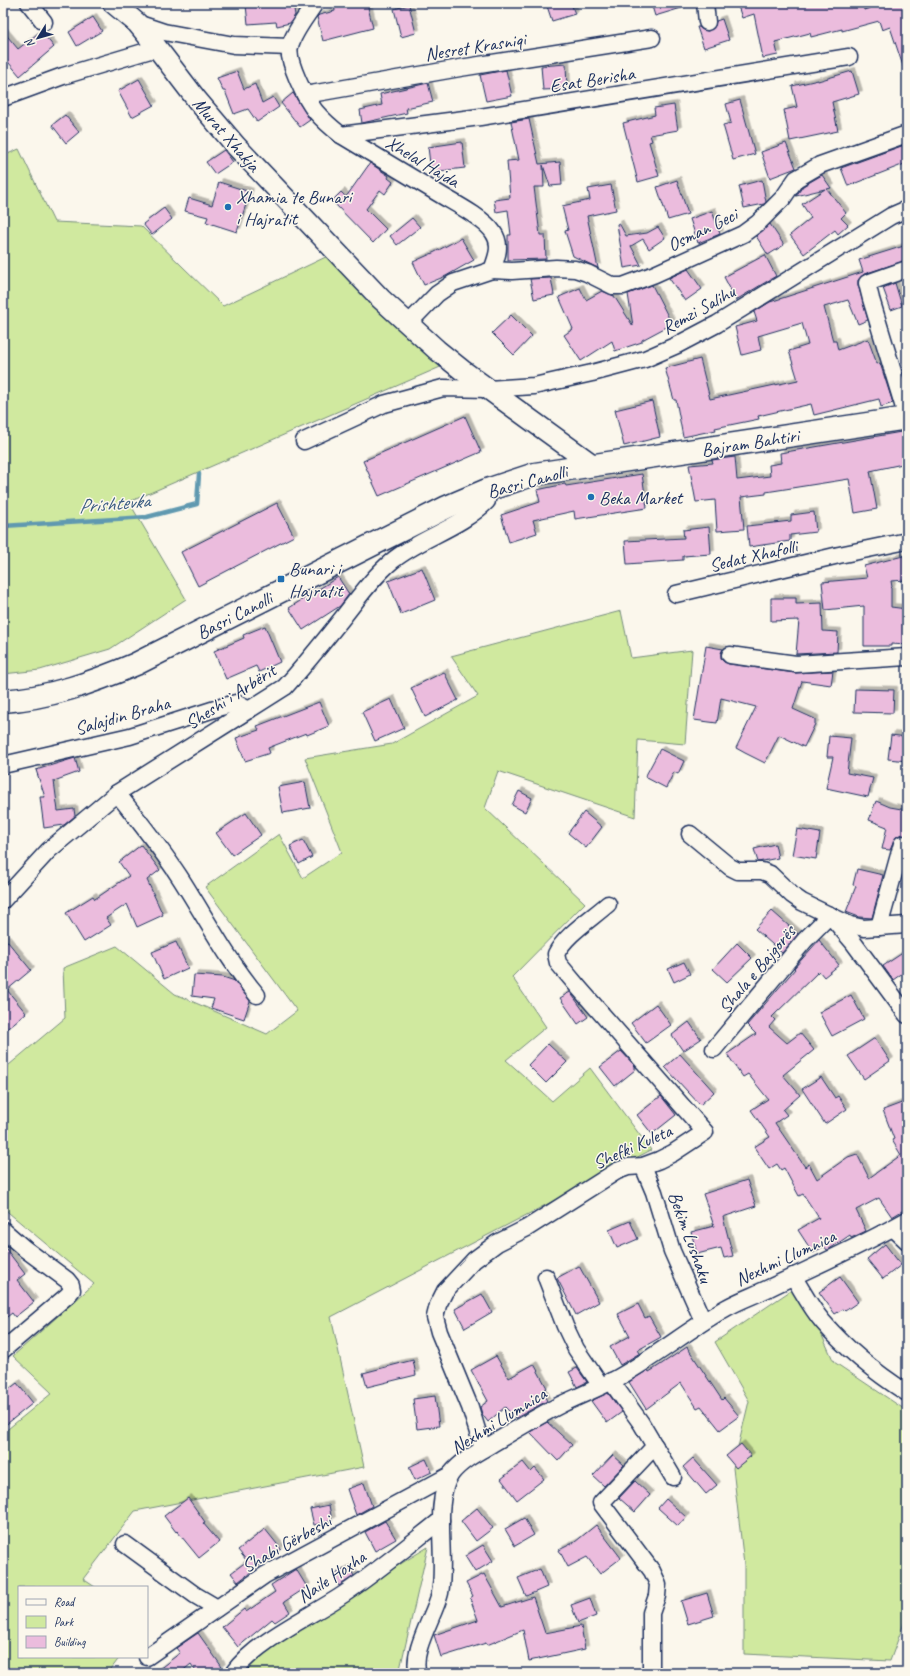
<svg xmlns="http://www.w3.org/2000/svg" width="910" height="1676" viewBox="0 0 910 1676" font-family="Caveat,sans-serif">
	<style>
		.green { fill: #d0e99f; stroke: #768c7e }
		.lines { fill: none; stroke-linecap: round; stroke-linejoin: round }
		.stream { stroke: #6099b0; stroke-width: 4.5 }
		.building { fill: #ebbcdd; stroke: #1b2f5e; filter: url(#shadow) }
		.minor-casing { stroke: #1b2f5e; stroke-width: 19 }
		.tertiary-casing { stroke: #1b2f5e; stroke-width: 23 }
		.primary-casing { stroke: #1b2f5e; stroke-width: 25 }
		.minor { stroke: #fbf7ec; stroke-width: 16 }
		.tertiary { stroke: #fbf7ec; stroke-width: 20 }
		.primary { stroke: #fbf7ec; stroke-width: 22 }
		.poi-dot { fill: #1f6fb2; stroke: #fbf7ec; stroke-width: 1.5 }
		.labels { text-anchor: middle; stroke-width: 3; stroke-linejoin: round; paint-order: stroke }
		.street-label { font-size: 19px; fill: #1b2f5e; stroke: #fbf7ec }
		.poi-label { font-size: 19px; fill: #1b2f5e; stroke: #fbf7ec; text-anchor: start }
		.water-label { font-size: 20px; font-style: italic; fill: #385b80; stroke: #fbf7ec }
	</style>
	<defs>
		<filter id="shadow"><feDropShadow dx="3.5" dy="-3.5" stdDeviation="0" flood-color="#0004"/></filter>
	</defs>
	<rect width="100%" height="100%" fill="#fbf7ec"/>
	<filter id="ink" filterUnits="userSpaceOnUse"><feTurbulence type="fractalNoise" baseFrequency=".025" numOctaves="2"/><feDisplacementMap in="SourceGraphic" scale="8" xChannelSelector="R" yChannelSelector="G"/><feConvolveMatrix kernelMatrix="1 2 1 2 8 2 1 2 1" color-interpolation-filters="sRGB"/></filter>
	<g filter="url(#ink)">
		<!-- green -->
		<g class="green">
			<path d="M19,149L54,222L141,226L223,306L332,254L445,365L129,502L186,599L110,649L40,670L3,674V156Z"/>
			<path d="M621,611L631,658L692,650L685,744L638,740L635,817L498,771L485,808L585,903L512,977L546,1027L506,1060L552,1101L590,1068L651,1150L331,1317L364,1467L135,1511L83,1579L95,1587H19V1657H120L111,1669L115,1673H3V1433L52,1393L13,1356L94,1284L3,1208V1070L65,1018L63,968L117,946L175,994L267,1034L297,1011L205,887L279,834L303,878L342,852L305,758L392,744L478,696L451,656Z"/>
			<path d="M799,1285L834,1362L907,1411V1615L890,1661L744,1654V1565L733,1468L749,1401L715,1342Z"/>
			<path d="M428,1547L400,1669L404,1673H223Z"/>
		</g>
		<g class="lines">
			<!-- stream -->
			<path class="stream" d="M3,526L147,517L197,504L199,474"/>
		</g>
		<!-- building -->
		<g class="building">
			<path d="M273,3H293L295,15L290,23L277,26L276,22L248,24L246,5Z"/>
			<path d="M334,3H367L373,28L323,41L317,17L319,15L335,11Z"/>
			<path d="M546,3H571L575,14L552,21Z"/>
			<path d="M651,3H687L688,6L655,16Z"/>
			<path d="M737,3H838L839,6L851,3H863L864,10L885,3H907V72H905L890,27L882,30L879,21L842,31V29L811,37L810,33L775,42L778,55L763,58L754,14L742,18Z"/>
			<path d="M409,5L416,33L401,37L394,9Z"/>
			<path d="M93,17L102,31L77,46L69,32Z"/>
			<path d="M722,19L729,40L704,48L697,27H699L703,30L708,31L715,26L716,21Z"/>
			<path d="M3,31L18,49L41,31L54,47L20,76L3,56Z"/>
			<path d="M566,64L567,89L543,90L541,66Z"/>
			<path d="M506,70L512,96L486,101L480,75Z"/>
			<path d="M237,71L244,89L255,84L262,103L273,97L279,107L257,122L248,109L234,114L225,91H223L217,78Z"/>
			<path d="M852,71L859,94L832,102L838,131L790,141L784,110L797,107L792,86L818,80V81Z"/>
			<path d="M139,79L154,105L132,117L118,91Z"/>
			<path d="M428,83L433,102L406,108L407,113L362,123L360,110L382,105L380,94Z"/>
			<path d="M293,93L310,120L300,127L281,103Z"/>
			<path d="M740,100L755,154L733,160L723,125L731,123L726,104Z"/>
			<path d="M674,105L678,130L650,135L652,141L649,142L659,176L638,182L623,123L655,115L654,108Z"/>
			<path d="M65,115L79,132L66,143L52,125Z"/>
			<path d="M529,119L539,164L560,162L562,185L550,186L543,165L544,187H534L540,235H545L546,259L508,260V235H511L508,210L496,212L494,200L510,198L507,161L519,160L511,122Z"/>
			<path d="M462,142L465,168L431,172L428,147Z"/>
			<path d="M786,143L796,168L770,178L761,152Z"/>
			<path d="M907,144V163L848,186L841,168Z"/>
			<path d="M224,150L233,162L215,174L206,162Z"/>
			<path d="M370,163L389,176L388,178L393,182L385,194L380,190L366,209L386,229L373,243L332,201L341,192L346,197Z"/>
			<path d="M822,175L831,188L827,189L846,213L841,218L848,225L838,234L835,230L804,254L790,235L811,218L802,204L825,189L796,196L803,186Z"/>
			<path d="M677,180L688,214L668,220L657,187Z"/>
			<path d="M762,180L766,202L764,204L744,208L739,186Z"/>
			<path d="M219,182L250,192L237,232L206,222L208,217L185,211L189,198L212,205Z"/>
			<path d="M611,185L616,210L587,216L598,268L573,256L565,231L568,230L562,206L590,200L588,189Z"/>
			<path d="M164,208L172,219L152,235L143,224Z"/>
			<path d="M712,211L720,234L698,243L690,219Z"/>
			<path d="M412,218L420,227L397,245L390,236Z"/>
			<path d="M619,223L626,236L647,233L658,227L665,238L649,249L643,239L631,246L641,265L624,268L617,224Z"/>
			<path d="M770,224L784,245L768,255L756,236Z"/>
			<path d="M461,238L474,260L446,276L424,285L413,262L435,252Z"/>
			<path d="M907,245V260L864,274L858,280V285L868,320L858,324L848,300L824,307L833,341H836L838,350L868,339L877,364L880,363L893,403L881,407L879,399L814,415L811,404L758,416L759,419L715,428L716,430L683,437L676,400H674L665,368L700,359L710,399L798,380L789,351L808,345L802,323L758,336L761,350L742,355L735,327L757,321L754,312L770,302L863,272L859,260Z"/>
			<path d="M765,255L776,276L736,300L724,277Z"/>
			<path d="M688,269L702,289L685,301L669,278Z"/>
			<path d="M551,278L554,295L534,299L530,279Z"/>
			<path d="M895,283L902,306L891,310L883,288Z"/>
			<path d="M652,285L672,324L642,340V342L615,351L612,341L581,361L564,335L573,329L559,297L580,288L586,300L602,291L614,296L633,326L628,294Z"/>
			<path d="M511,315L532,336L514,355L492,333Z"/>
			<path d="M652,401L660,437L624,446L615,410Z"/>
			<path d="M465,416L481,452L379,496L363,461Z"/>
			<path d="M907,431V463L870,471L877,509L855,513L849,479L766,492V494L741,497L744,529L717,531L715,500L696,502L689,465L713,463L712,460L735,457L737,480L770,476L769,465L781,463L780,453Z"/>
			<path d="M642,474L647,508L575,519L574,511L533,520L537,533L509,542L501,515L540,502L537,490L565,484L566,486Z"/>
			<path d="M277,503L294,536L198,586L181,552Z"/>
			<path d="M814,512L816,532L790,535V541L749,547L747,526L791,521V515Z"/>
			<path d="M709,527L711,554L683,556V560L627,564L625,541L684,538L683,530Z"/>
			<path d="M907,555V580L891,581L892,587L891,588V607L907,609V645L891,644V646H864V606L825,610L822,582L867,578L864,566Z"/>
			<path d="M422,568L435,600L401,614L388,581Z"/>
			<path d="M338,577L349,594L340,606L303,630L289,608Z"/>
			<path d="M771,598H796V604L822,603L823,631L838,632L837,652L796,654L799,620L771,621Z"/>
			<path d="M265,626L280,662L259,672L256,666L226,679L214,651L244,638L243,635Z"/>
			<path d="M706,646L723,649L721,653V658L724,662L729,664L795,673L833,671L831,685L802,681L793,709L815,719V724L804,747L779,735L765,763L745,753L736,748L756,707L721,698L717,723L694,720Z"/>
			<path d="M444,672L458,700L425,717L411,688Z"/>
			<path d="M855,689L894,690L893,713L854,712Z"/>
			<path d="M391,699L404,728L375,741L362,712Z"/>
			<path d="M319,702L329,726L307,735L306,733L268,748L270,753L245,761L236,738L259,730L257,726Z"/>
			<path d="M891,735L907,737V761L888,759Z"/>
			<path d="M829,736L851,738L847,773L873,778L868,797L826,788L833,757H827Z"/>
			<path d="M660,749L684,761L678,774L674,772L666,788L645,777Z"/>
			<path d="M75,758L79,772L54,781L58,811L74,809L75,816L64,825L44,828L40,797H45L36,770Z"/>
			<path d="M305,782L310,808L283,813L278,787Z"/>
			<path d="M519,791L532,798L525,812L512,805Z"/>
			<path d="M876,801L890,807L907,810V836L900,835L896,837L890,850L882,849L887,827L869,820Z"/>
			<path d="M584,812L602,827L586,848L568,833Z"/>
			<path d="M246,813L261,835L232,855L216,833Z"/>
			<path d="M797,829L820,833L816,859L792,855Z"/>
			<path d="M303,840L312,857L299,864L290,846Z"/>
			<path d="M775,844L778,858L758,862L754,849Z"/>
			<path d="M141,845L160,870L147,880L163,915L137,927L127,904L106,918L111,925L84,942L66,913L93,896L95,899L129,876L119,862Z"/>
			<path d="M857,869L883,875L872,918L859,917L846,912L856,886L853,885Z"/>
			<path d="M772,911L798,934L782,953L755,929Z"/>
			<path d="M3,936L31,970L7,990L26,1013L3,1032Z"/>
			<path d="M819,940L839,965L824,977L819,971L772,1017L775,1020L769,1027L787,1043L800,1033L814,1050L783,1075L800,1095L783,1110L787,1115L775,1123L805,1167L809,1164L817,1179L848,1157L857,1154L869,1178L901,1155L892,1140L894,1139L883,1110L907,1101V1208L892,1217L879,1198L856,1210L866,1231L851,1238L850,1235L828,1250H827L824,1246L813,1253L798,1230L819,1218L803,1194L799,1196L784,1168L781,1170L777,1164L769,1169L754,1147L770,1137L751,1110L768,1099L748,1074L743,1077L727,1054L756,1034L747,1025L795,969L794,968Z"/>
			<path d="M176,942L188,968L164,979L152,952Z"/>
			<path d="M737,943L752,958L727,982L713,969Z"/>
			<path d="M907,950V970L893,980L883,966Z"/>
			<path d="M684,962L690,974L674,982L668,969Z"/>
			<path d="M194,975L223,977L235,981L250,1001L244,1019L211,1008L214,999L192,996Z"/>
			<path d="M570,992L588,1017L578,1024L560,998Z"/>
			<path d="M851,995L864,1019L832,1036L819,1012Z"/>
			<path d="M656,1004L671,1025L646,1043L631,1023Z"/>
			<path d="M689,1022L701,1039L683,1051L672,1035Z"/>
			<path d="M875,1038L890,1061L864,1079L848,1056Z"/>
			<path d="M548,1044L567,1062L546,1083L528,1065Z"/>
			<path d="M621,1051L635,1066V1070L615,1086L600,1067Z"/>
			<path d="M680,1054L714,1092L700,1105L665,1067Z"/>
			<path d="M821,1077L835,1098L838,1096L847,1109L825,1124L802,1089Z"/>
			<path d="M661,1096L676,1115L652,1134L637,1115Z"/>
			<path d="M747,1180L756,1206L723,1217L733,1256L724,1258L721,1248L697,1254L691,1232L714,1226L703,1194Z"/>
			<path d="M630,1221L638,1239L617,1248L609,1230Z"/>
			<path d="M885,1244L901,1265L883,1279L867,1259Z"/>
			<path d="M3,1245L25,1274L17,1280L34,1302L15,1317L12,1313L3,1320Z"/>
			<path d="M579,1266L599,1302L576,1315L557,1278Z"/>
			<path d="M840,1277L858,1302L845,1311L843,1309L835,1314L819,1292Z"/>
			<path d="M482,1294L492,1312L465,1328L455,1309Z"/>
			<path d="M638,1304L645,1318L649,1316L661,1337L638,1350L640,1353L620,1365L610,1347L630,1336L618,1314Z"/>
			<path d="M687,1347L722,1400L724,1398L739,1416L720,1430L701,1406L697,1408L681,1383L646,1409L629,1382L648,1370L649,1372L654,1369Z"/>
			<path d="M496,1356L509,1378L534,1364L547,1388L542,1391L547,1401L516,1418L505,1407L488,1422L482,1414L480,1407L488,1401L471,1370Z"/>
			<path d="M413,1360L416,1375L367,1387L363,1373Z"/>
			<path d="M577,1368L587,1382L577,1387L569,1372Z"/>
			<path d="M17,1383L33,1403L3,1427V1394Z"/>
			<path d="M608,1393L622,1412L607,1423L591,1401Z"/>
			<path d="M435,1396L439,1426L417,1429L413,1399Z"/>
			<path d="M547,1422L572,1445L558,1461L530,1432Z"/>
			<path d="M741,1444L751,1456L736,1468L726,1456Z"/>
			<path d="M613,1455L624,1465L604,1486L593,1476Z"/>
			<path d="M693,1458L717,1485L706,1494L683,1467Z"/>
			<path d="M426,1459L432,1472L415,1480L409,1467Z"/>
			<path d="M523,1462L531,1472L535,1468L544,1479L517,1500L501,1479Z"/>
			<path d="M635,1481L650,1495L635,1512L619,1498Z"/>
			<path d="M364,1483L372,1506L356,1515L347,1489Z"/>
			<path d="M188,1498L205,1522L203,1523L219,1542L199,1558L177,1531L176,1532L164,1516Z"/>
			<path d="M666,1499L686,1517L678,1526L658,1508Z"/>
			<path d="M329,1505L332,1521L314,1525L310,1509Z"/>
			<path d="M477,1508L493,1528L476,1541L461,1521Z"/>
			<path d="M524,1518L534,1535L515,1546L505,1529Z"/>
			<path d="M385,1521L396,1539L375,1551L365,1532Z"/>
			<path d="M596,1525L621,1558L600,1574L587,1557L568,1567L559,1550L575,1542Z"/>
			<path d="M265,1529L281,1549L238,1582L231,1573L247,1561L238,1550Z"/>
			<path d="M483,1545L493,1561L475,1572L465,1556Z"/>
			<path d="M349,1567L354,1576L339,1586L334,1575Z"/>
			<path d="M296,1569L307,1587L284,1602L290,1612L275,1622L272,1619L238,1647L222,1627L244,1609L246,1612L275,1592L271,1585Z"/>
			<path d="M540,1569L547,1587L526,1596L518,1578Z"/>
			<path d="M484,1574L502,1607L533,1597L545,1633L581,1626L585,1649L529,1661L523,1630L487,1645L486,1643L441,1657L434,1635L478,1620L470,1598L473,1596L466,1583Z"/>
			<path d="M707,1593L714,1616L688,1624L681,1601Z"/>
			<path d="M590,1598L596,1616L578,1623L571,1605Z"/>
			<path d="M198,1633L222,1667L214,1673H197L191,1664L180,1673H154L180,1653L176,1648Z"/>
		</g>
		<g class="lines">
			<!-- minor casing -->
			<g class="minor-casing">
				<g id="minor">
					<path d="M29,3L44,22"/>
					<path d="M315,3C307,16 294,31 290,46C286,60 306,100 316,112C323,120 332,128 341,135C376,156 411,177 446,198C460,206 484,219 493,232C502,244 497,257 492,270L453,283L437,294L408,324"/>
					<path d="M705,3L707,22"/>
					<path d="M137,23L164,32L234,45L290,47"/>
					<path d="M305,95L460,68L652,38"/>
					<path d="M3,98L63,76L157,48"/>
					<path d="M341,135L480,117L849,57"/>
					<path d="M492,270L512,271L556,268L575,269L587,273L613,286H623L655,274L743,234L758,223L783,198L796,179L820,165L907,134"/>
					<path d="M907,418L871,299L867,283L907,269"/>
					<path d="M304,441L384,404L443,388L488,389L534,386L592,373L645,359L677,345L717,324L891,216L907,209"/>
					<path d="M676,594L839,555L907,541"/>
					<path d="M730,655L796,664L907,657"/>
					<path d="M3,765L130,736L221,707L236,703L249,710"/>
					<path d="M117,793C138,820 160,847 179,876C205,916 226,958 257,995"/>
					<path d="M690,834L730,867L738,871H762L770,874L792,895L802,902L850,925L864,928L907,925"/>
					<path d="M3,900L49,850L117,793L285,687C306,664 325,640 344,616C359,597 373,577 392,561C421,537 459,529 487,501V490"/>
					<path d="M879,927L902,844"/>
					<path d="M714,1049L805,940L830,915L853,942L907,1015"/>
					<path d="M643,1166L654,1192L672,1251L703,1321"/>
					<path d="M893,1228L907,1241"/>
					<path d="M3,1230L25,1249L67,1280L71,1285L72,1290L68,1295L3,1350"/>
					<path d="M793,1276C803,1292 811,1308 823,1322C847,1350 876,1373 907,1393"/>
					<path d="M546,1277L565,1326L576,1349L601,1386"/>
					<path d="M611,1381L641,1423L673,1477"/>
					<path d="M483,1449L470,1407L439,1332L435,1317L438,1305L445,1291L474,1260L497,1243L527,1228L617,1171L628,1167L643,1166L659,1160L673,1153L705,1132L579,988L558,963L556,954C565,935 591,919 608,904"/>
					<path d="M125,1544L195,1595L217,1608"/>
					<path d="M147,1657L265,1575L450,1475"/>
					<path d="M233,1673C257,1640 310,1617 344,1594C378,1571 409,1545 441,1520"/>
					<path d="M418,1673C410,1652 435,1615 440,1593C447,1559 432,1502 451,1474C461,1461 478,1452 492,1444C515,1430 538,1416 562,1404C579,1396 596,1389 612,1381C652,1360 687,1330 726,1308C740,1300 755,1295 769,1288C815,1266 863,1245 907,1220"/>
					<path d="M651,1673V1613L657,1596L658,1584L652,1571L601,1503L655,1446"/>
				</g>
			</g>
			<!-- tertiary casing -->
			<g class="tertiary-casing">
				<path id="tertiary" d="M113,3L137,23L151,40L197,100L236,146L381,299L437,350L462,370L593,465"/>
			</g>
			<!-- primary casing -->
			<g class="primary-casing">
				<path id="primary" d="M3,701C49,698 94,682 136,664L447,507L487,490L535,474L907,418"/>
			</g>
			<!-- minor -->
			<use href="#minor" class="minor"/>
			<!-- tertiary -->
			<use href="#tertiary" class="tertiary"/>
			<!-- primary -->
			<use href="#primary" class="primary"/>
		</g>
	</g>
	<!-- markers -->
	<g class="poi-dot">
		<circle cx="228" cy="207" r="4"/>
		<circle cx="591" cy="497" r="4"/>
		<rect x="277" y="575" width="8" height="8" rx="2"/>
	</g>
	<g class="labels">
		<!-- street labels -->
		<g class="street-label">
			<text transform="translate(475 46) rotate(-9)" y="7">Nesret Krasniqi</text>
			<text transform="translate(592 79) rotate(-9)" y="7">Esat Berisha</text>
			<text transform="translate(227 134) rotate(49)" y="7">Murat Xhakja</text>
			<text transform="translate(423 161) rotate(31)" y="7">Xhelal Hajda</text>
			<text transform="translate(702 229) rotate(-26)" y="7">Osman Geci</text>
			<text transform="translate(698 309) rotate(-29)" y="7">Remzi Salihu</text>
			<text transform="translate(750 442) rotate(-9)" y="7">Bajram Bahtiri</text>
			<text transform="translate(527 481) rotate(-15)" y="7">Basri Canolli</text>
			<text transform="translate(753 555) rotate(-13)" y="7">Sedat Xhafolli</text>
			<text transform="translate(234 615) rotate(-27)" y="7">Basri Canolli</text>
			<text transform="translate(230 696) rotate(-33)" y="7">Sheshi i Arbërit</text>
			<text transform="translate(122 715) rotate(-16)" y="7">Salajdin Braha</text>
			<text transform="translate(756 969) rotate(-50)" y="7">Shala e Bajgorës</text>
			<text transform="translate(632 1146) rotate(-24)" y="7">Shefki Kuleta</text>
			<text transform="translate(691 1237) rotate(70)" y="7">Bekim Lushaku</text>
			<text transform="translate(785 1257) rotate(-25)" y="7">Nexhmi Llumnica</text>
			<text transform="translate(498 1420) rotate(-32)" y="7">Nexhmi Llumnica</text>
			<text transform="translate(286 1543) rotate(-29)" y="7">Shabi Gërbeshi</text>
			<text transform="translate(331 1576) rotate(-34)" y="7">Naile Hoxha</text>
		</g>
		<!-- poi labels -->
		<g class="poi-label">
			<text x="236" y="203">Xhamia te Bunari<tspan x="236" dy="22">i Hajratit</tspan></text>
			<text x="599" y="504">Beka Market</text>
			<text x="289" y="575">Bunari i<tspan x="289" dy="22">Hajratit</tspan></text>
		</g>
		<!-- water labels -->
		<g class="water-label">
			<text transform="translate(114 503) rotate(-5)" y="7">Prishtevka</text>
		</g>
	</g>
	<!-- margin -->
	<rect width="910" height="1676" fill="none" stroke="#fbf7ec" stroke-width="16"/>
	<rect x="8" y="8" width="894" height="1660" fill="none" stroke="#1b2f5e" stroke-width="1.5" filter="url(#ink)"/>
	<!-- legend -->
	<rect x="18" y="1586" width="130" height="72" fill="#fbf7ec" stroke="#a1a7b3"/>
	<rect x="26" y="1599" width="20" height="6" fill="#fbf7ec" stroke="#a1a7b3"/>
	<text x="54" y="1606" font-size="12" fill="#1b2f5e">Road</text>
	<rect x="26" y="1616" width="20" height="12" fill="#d0e99f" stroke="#a1a7b3"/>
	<text x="54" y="1626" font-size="12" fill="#1b2f5e">Park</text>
	<rect x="26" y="1636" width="20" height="12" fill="#ebbcdd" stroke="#a1a7b3"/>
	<text x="54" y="1646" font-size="12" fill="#1b2f5e">Building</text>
	<!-- north arrow -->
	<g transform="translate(38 38) rotate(233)" stroke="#fbf7ec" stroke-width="3" paint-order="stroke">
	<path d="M0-3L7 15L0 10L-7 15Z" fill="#1b2f5e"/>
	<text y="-6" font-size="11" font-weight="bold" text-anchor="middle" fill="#1b2f5e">N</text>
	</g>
</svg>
